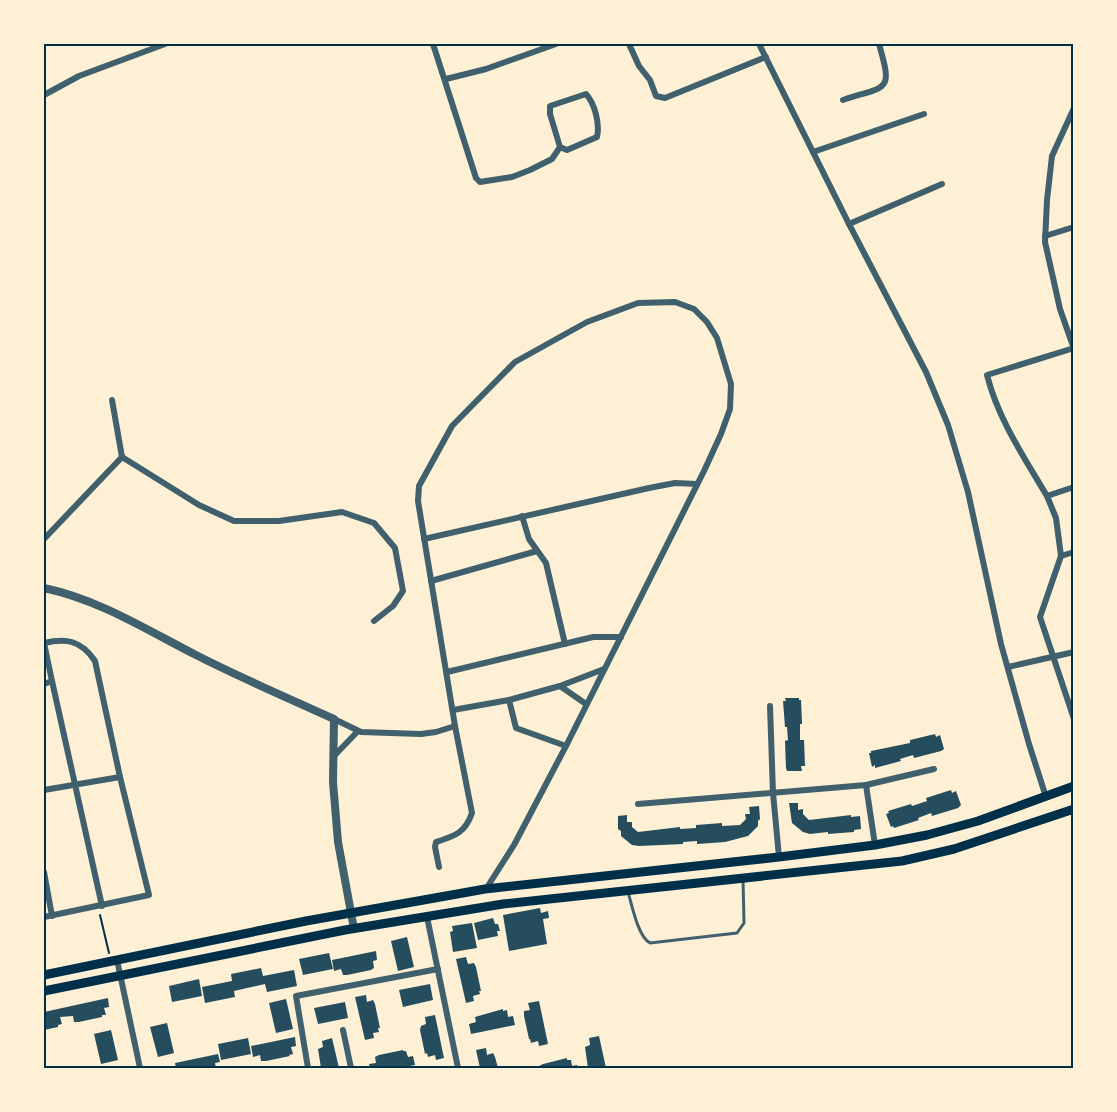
<svg xmlns="http://www.w3.org/2000/svg" width="1117" height="1112" viewBox="0 0 1117 1112" font-family="'DM Sans',sans-serif">
	<style>
		.building { fill: #264d5e }
		.lines { fill: none; stroke-linecap: round; stroke-linejoin: round }
		.path { stroke: #003049; stroke-width: 2 }
		.service { stroke: #3f606c; stroke-width: 3 }
		.minor { stroke: #3f606c; stroke-width: 6 }
		.tertiary { stroke: #3f606c; stroke-width: 8 }
		.secondary { stroke: #003049; stroke-width: 9 }
		.neatline { fill: none; stroke: #003049; stroke-width: 2 }
	</style>
	<rect width="100%" height="100%" fill="#fdf0d5"/>
	<!-- building -->
	<g class="building">
		<path d="M785,698H799V700H801L802,724H800V740H804L805,766H801L802,771H787L786,768L785,741L788,740L787,727H785L783,701H786Z"/>
		<path d="M935,734L936,737L940,735L944,749L941,751L914,758L913,755L900,759L901,761L875,768V765L872,767L869,753H871V751L910,743V740Z"/>
		<path d="M951,790L952,793L956,791L961,805L958,808L932,816L931,813L918,818L919,820L894,828L893,826L891,827L886,814L889,813L888,811L911,804L912,806L927,801L926,798Z"/>
		<path d="M789,803H798V810L803,809V814L809,820L851,815V817L860,816L861,829L854,830V832L828,834V832L810,834L803,832L792,823Z"/>
		<path d="M759,806L760,819L758,821V826L748,836L725,842L697,844V841L683,842V844L639,846L632,845L621,836V831L618,829V816L627,815V822H632V827L638,832L680,827V829L696,828V825L722,823V826L740,825L746,819L745,814H750L749,807Z"/>
		<path d="M540,908L541,913L548,911L549,918L543,919L547,944L509,951L503,915Z"/>
		<path d="M493,918L495,924H498L500,931H497L498,936L478,940L474,923Z"/>
		<path d="M472,923L477,948L453,952L450,932L453,931L452,926Z"/>
		<path d="M407,937L414,967L398,971L391,941Z"/>
		<path d="M376,951L377,960L373,961L374,968L371,970L347,975H343L341,969L334,971L332,960Z"/>
		<path d="M329,953L333,969L303,975L299,959Z"/>
		<path d="M466,957L468,964L474,963L476,967L481,991H479L480,994L473,996L474,1001L466,1003L456,959Z"/>
		<path d="M261,968L263,976L294,970L297,986L267,992L265,984L234,991L235,997L205,1003L202,987L232,981L231,974Z"/>
		<path d="M199,979L202,996L172,1002L169,986Z"/>
		<path d="M430,984L433,1000L403,1007L399,990Z"/>
		<path d="M366,995L367,1002L373,1000L375,1004L380,1028H378L379,1032L373,1033L374,1038L365,1040L355,997Z"/>
		<path d="M108,998L109,1007L104,1008L106,1015H102V1017L79,1022H74L73,1016L60,1017L62,1024L58,1025V1027L44,1030V1012Z"/>
		<path d="M286,999L293,1029L276,1033L269,1003Z"/>
		<path d="M539,1001L548,1044L539,1046L538,1041L531,1043L530,1039H529L524,1016V1011L530,1010L528,1003Z"/>
		<path d="M345,1002L348,1018L318,1024L314,1008Z"/>
		<path d="M503,1009V1011L507,1010L508,1017L513,1016L515,1025L471,1034L469,1024L476,1022L475,1017Z"/>
		<path d="M435,1015L444,1058L436,1060L435,1055L428,1057L427,1053L425,1054L420,1030L421,1026L426,1024L425,1017Z"/>
		<path d="M167,1023L174,1053L158,1057L150,1027Z"/>
		<path d="M111,1030L118,1060L101,1064L94,1034Z"/>
		<path d="M599,1036L606,1068H588L585,1047L590,1045L589,1038Z"/>
		<path d="M295,1037L296,1046L291,1047L293,1054L289,1055L290,1056L266,1061H261L260,1055L253,1057L251,1046Z"/>
		<path d="M248,1038L251,1054L221,1060L218,1044Z"/>
		<path d="M332,1038L339,1068H321L318,1049L323,1047L322,1041Z"/>
		<path d="M486,1048L487,1055L493,1053L495,1057L498,1068H480L476,1050Z"/>
		<path d="M403,1050V1051H406L408,1057L413,1056L415,1065L399,1068H370L369,1064L376,1063L375,1057L379,1055Z"/>
		<path d="M218,1054L220,1062L215,1063L216,1068H176L175,1063Z"/>
		<path d="M567,1058V1060H571L572,1066L577,1065L578,1068H540L539,1066L543,1064Z"/>
	</g>
	<g class="lines">
		<!-- path -->
		<path class="path" d="M100,915L109,953"/>
		<!-- service -->
		<path class="service" d="M628,892C632,905 638,937 650,943L737,933L744,923L743,879"/>
		<!-- minor -->
		<g class="minor">
			<path d="M433,44L476,178L480,182L512,177L530,170L552,159L560,147L550,114V106L586,94C595,104 600,124 597,137L567,150L560,147"/>
			<path d="M629,44L639,66L650,80L656,96L665,98L766,57"/>
			<path d="M759,44L849,224L926,372L948,425L968,492L1001,644L1029,744L1046,797"/>
			<path d="M446,79L486,69L556,44"/>
			<path d="M44,95L79,76L165,44"/>
			<path d="M843,100C888,85 893,93 879,44"/>
			<path d="M1074,108L1052,156L1047,200L1045,242L1060,309L1074,349"/>
			<path d="M813,152L924,114"/>
			<path d="M849,224L942,184"/>
			<path d="M1045,236L1074,227"/>
			<path d="M122,457L199,505L234,521H279L342,512L374,523L395,548L403,591L393,606L374,621"/>
			<path d="M1074,487L1047,496L1056,518L1061,556L1040,617L1074,719"/>
			<path d="M1047,496C1024,457 998,419 987,375L1074,348"/>
			<path d="M522,516L529,539L546,563L565,644"/>
			<path d="M44,539L122,457L112,400"/>
			<path d="M424,539L649,488L675,483L697,484"/>
			<path d="M1061,556L1074,552"/>
			<path d="M431,581L537,551"/>
			<path d="M1008,667L1074,652"/>
			<path d="M447,672L593,637H621"/>
			<path d="M44,684L52,681L102,906"/>
			<path d="M509,700L516,728L566,746"/>
			<path d="M586,704L560,686L604,669"/>
			<path d="M770,706L773,793L779,857"/>
			<path d="M453,710L509,700L560,686"/>
			<path d="M334,719L361,732L421,734L436,732L455,726L418,501L419,486L452,426L515,362L587,322L638,303L675,302L694,309L707,322L717,338L731,384L730,409L721,434L704,471L566,746L514,845L486,889"/>
			<path d="M334,756L358,731"/>
			<path d="M866,785L875,845"/>
			<path d="M44,790L120,777"/>
			<path d="M638,804L866,785L934,769"/>
			<path d="M439,867L435,847L436,842C455,836 465,833 472,813L455,726"/>
			<path d="M44,872L52,916"/>
			<path d="M44,917L149,895L120,777L95,661C81,640 66,638 44,643L52,681"/>
			<path d="M427,917L458,1068"/>
			<path d="M117,960L140,1068"/>
			<path d="M343,1030L351,1068"/>
			<path d="M308,1068L296,996L438,969"/>
		</g>
		<!-- tertiary -->
		<path class="tertiary" d="M44,588C100,600 145,629 196,655C241,678 288,698 334,719L333,782L338,842L354,929"/>
		<!-- secondary -->
		<g class="secondary">
			<path d="M44,975L306,921L485,889L779,857L875,845L927,835L978,821L1074,786"/>
			<path d="M44,991L345,930L503,904L902,861L954,849L1074,809"/>
		</g>
	</g>
	<!-- border -->
	<rect width="1117" height="1112" fill="none" stroke="#fdf0d5" stroke-width="90"/>
	<rect x="45" y="45" width="1027" height="1022" class="neatline"/>
</svg>
